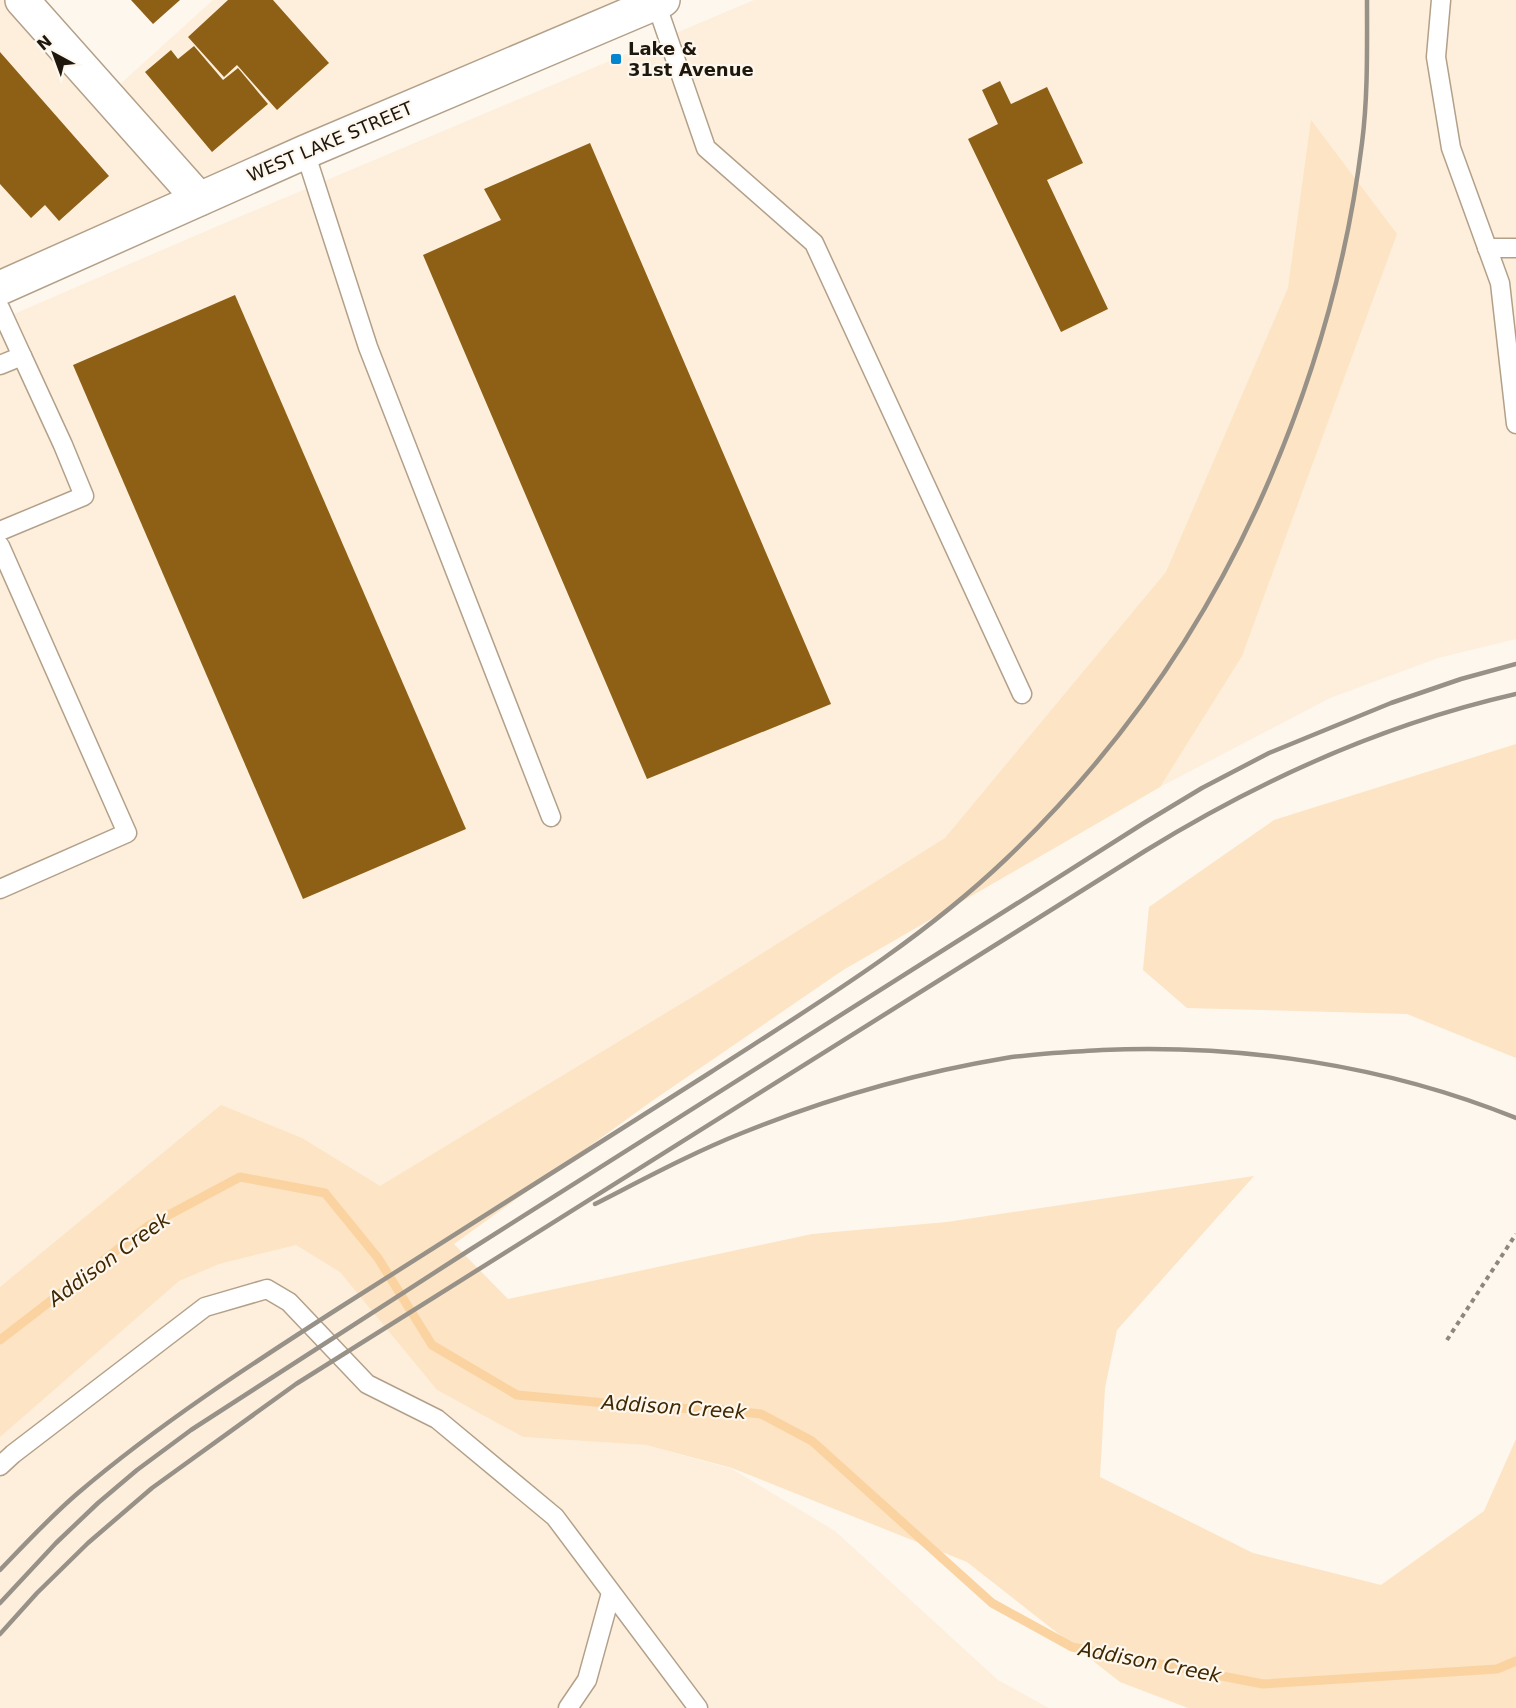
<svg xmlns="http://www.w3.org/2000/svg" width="1516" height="1708" viewBox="0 0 1516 1708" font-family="'DejaVu Sans',sans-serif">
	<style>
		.built { fill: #fdefdc }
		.green { fill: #fce4c4 }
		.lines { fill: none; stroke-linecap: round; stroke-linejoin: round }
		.stream { stroke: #fad3a1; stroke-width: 9 }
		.building { fill: #8e6016 }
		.service-casing { stroke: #b3a089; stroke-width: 21 }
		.minor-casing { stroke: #b3a089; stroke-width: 36 }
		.secondary-casing { stroke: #b3a089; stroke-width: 36 }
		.path { stroke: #8e877e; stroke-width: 4; stroke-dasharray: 4.5 4.5; stroke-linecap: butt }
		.service { stroke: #fff; stroke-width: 18 }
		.minor { stroke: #fff; stroke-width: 33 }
		.secondary { stroke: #fff; stroke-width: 33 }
		.rail { stroke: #989188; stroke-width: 4.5 }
		.poi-dot { fill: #0386cd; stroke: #fef7ed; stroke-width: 2 }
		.labels { text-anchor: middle; stroke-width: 4.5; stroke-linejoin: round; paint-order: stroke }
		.poi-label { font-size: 18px; font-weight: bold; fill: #1e170e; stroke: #fef7ed; text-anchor: start }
		.street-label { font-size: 18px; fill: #1e170e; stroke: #fef7ed }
		.water-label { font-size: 20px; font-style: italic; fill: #3f2700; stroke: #fef7ed }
	</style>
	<rect width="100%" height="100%" fill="#fef7ed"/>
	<!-- built -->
	<g class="built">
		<path d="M0,0H22L107,96L213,0H653L0,288Z"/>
		<path d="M754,0H1516V639L1438,658L1330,698L1160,787L843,970L652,1101L355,1289L437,1390L523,1437L646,1445L732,1469L835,1531L998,1680L1049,1708H0V320L220,225Z"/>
	</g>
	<!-- green -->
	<g class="green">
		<path d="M1311,120L1397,234L1242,656L1160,787L843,970L652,1101L454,1244L508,1299L812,1234L947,1222L1254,1176L1117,1330L1105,1388L1100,1477L1253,1553L1381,1585L1484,1511L1516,1439V1708H1188L1120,1682L967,1562L732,1468L646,1445L523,1437L437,1390L340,1272L296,1245L219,1264L179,1281L0,1437V1287L221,1105L302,1138L380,1186L704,990L945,838L1166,572L1288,288Z"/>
		<path d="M1516,744V1058L1407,1014L1187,1008L1143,970L1149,907L1274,820Z"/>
	</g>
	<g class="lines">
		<!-- stream -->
		<path class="stream" d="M0,1340L148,1226L240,1177L325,1193L378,1258L432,1345L517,1395L661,1408L716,1409L761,1414L812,1441L992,1603L1072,1647L1263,1684L1497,1669L1516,1661"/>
	</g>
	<!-- building -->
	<g class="building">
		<path d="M131,0H180L153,24Z"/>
		<path d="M228,0H273L329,63L277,110L237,65L224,77L188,37Z"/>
		<path d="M194,46L223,80L238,68L268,104L212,152L145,72L171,50L178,59Z"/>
		<path d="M0,52L109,176L59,221L45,205L31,218L0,184Z"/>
		<path d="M1000,81L1011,104L1047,87L1083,163L1047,180L1108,309L1061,332L968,139L998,124L982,90Z"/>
		<path d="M590,143L831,704L647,779L423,255L501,220L484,189Z"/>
		<path d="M235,295L466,829L303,899L73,365Z"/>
	</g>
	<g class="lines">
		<!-- service casing -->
		<g class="service-casing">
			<g id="service">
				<path d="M1441,0L1436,57L1451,148L1500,283L1516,424"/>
				<path d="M656,3L706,148L814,243L1022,694"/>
				<path d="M305,152L368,347L551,817"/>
				<path d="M1487,248H1516"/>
				<path d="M0,308L22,356L0,365"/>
				<path d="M0,531L84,496L63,445L22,356"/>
				<path d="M0,546L127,833L0,889"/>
				<path d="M0,1466L13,1454L205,1307L267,1289L289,1302L367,1384L437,1419L555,1517L698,1708"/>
				<path d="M568,1708L587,1680L611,1593"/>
			</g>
		</g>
		<!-- minor casing -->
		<g class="minor-casing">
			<path id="minor" d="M22,0L199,199"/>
		</g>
		<!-- secondary casing -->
		<g class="secondary-casing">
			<path id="secondary" d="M0,288L305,152L663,0"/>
		</g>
		<!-- path -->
		<path class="path" d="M1447,1340L1516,1234"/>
		<!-- service -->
		<use href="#service" class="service"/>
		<!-- minor -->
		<use href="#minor" class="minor"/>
		<!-- secondary -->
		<use href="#secondary" class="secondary"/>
		<!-- rail -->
		<g class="rail">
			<path d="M595,1204C644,1179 692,1153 742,1133C826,1099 916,1073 1006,1058C1037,1053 1070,1052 1102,1050C1242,1044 1385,1065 1516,1118"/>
			<path d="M0,1570C25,1544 51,1516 78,1493C159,1424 250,1365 339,1308C463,1229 587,1151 711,1072C813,1006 918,943 1006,859C1115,755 1203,630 1264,492C1313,381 1347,264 1362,143C1368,96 1367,48 1367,0"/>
			<path d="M0,1603L56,1543L98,1503L137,1470L191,1430L468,1251L1144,823L1202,788L1269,753L1391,703L1461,679L1516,664"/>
			<path d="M0,1634L37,1593L88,1543L152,1488L296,1384L1145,851C1260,780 1384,724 1516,694"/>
		</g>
	</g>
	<!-- markers -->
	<rect class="poi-dot" x="610" y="53" width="12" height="12" rx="3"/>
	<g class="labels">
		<!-- poi labels -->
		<g class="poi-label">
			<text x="628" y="55">Lake &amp;<tspan x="628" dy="21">31st Avenue</tspan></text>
		</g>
		<!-- street labels -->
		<g class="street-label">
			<text transform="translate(330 142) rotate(-23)" y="6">WEST LAKE STREET</text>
		</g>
		<!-- water labels -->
		<g class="water-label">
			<text transform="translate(109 1259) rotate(-36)" y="7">Addison Creek</text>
			<text transform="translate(674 1407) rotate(4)" y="7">Addison Creek</text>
			<text transform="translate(1150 1662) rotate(11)" y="7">Addison Creek</text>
		</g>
	</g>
	<!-- north arrow -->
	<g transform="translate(54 54) rotate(319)" stroke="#fef7ed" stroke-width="4.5" paint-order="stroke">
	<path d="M0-4.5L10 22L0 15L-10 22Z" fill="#1e170e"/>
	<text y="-9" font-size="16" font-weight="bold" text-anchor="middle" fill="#1e170e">N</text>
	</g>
</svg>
